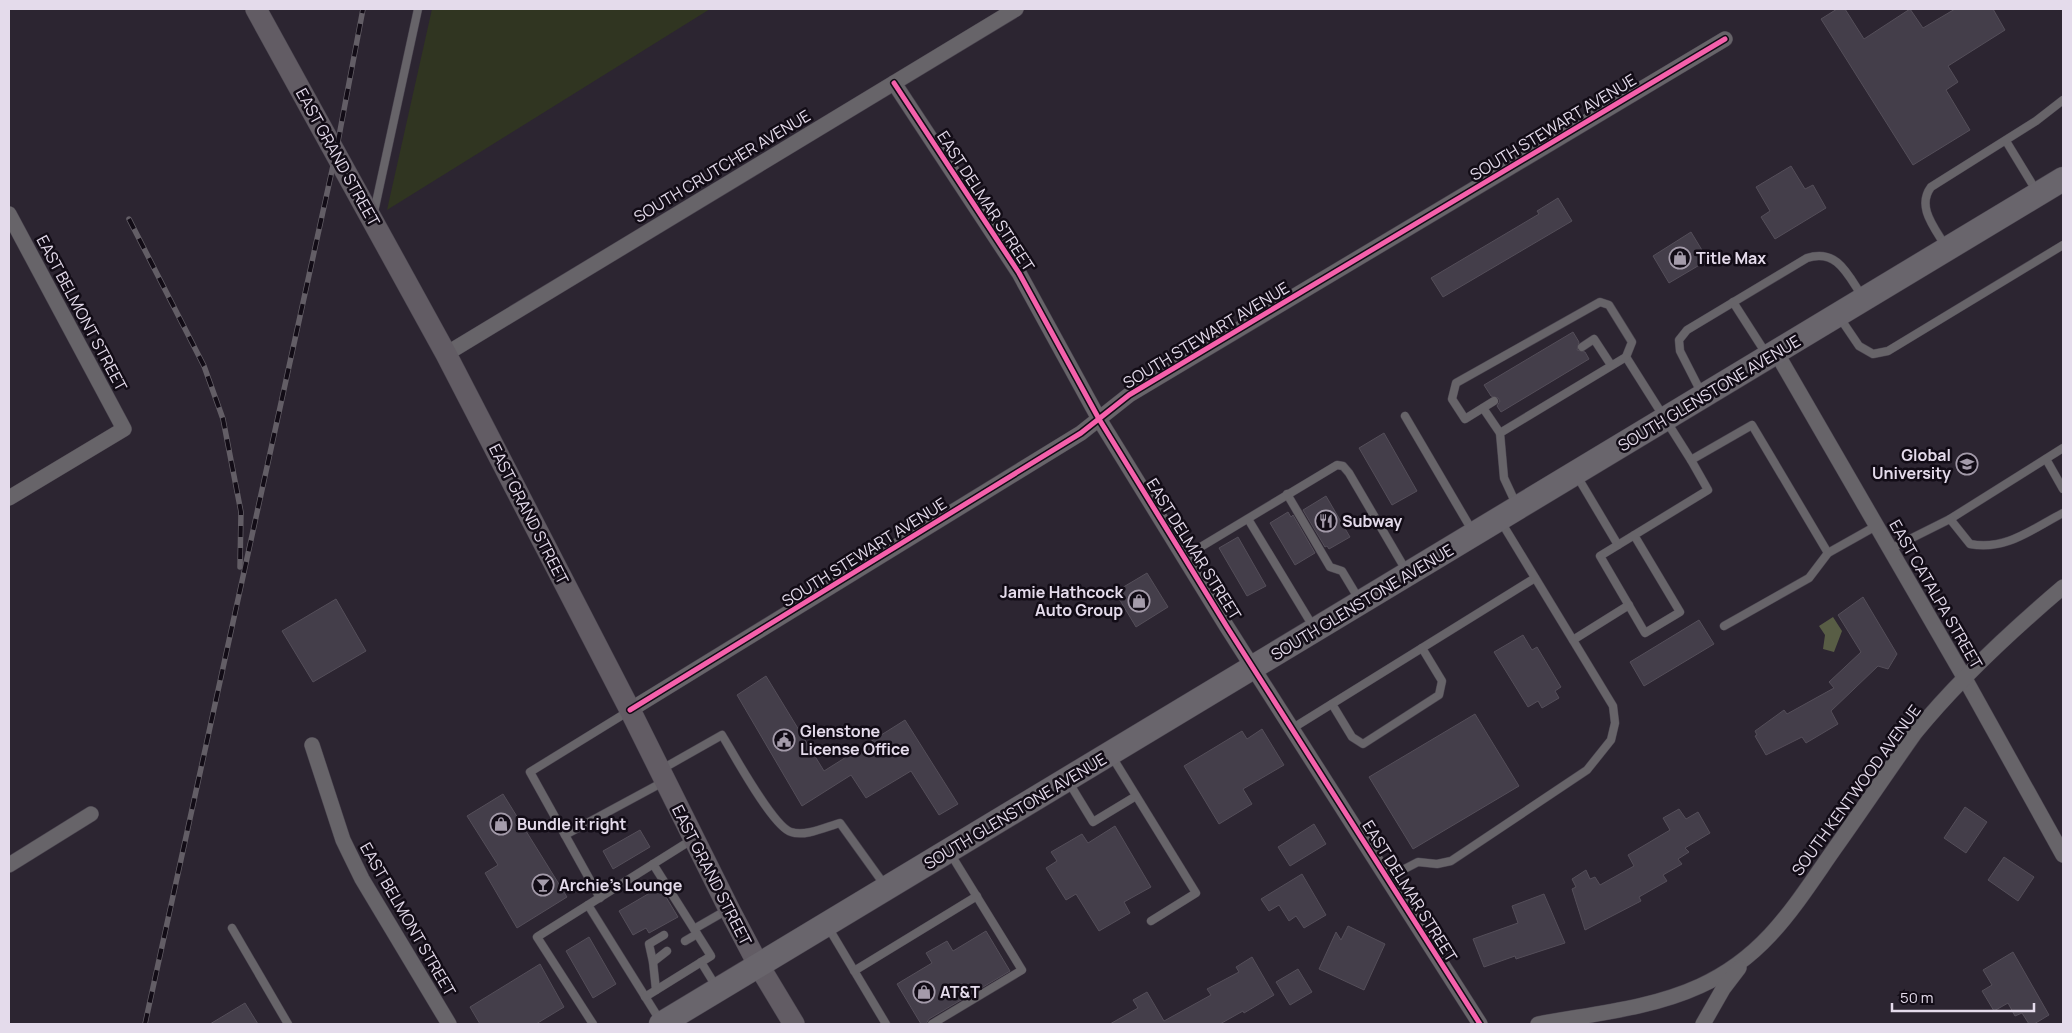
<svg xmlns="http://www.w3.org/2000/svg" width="2072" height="1033" viewBox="0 0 2072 1033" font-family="Manrope,sans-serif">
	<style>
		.green { fill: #303521 }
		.water { fill: #585d45 }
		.building { fill: #443e4a; stroke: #544e59 }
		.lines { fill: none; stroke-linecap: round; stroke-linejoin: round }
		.service-casing { stroke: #49434e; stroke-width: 9 }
		.minor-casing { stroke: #49434e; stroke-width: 16 }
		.secondary-casing { stroke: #49434e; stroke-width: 22 }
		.primary-casing { stroke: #49434e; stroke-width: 25 }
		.service { stroke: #676469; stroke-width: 8 }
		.minor { stroke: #676469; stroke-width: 15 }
		.secondary { stroke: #625c64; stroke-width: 21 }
		.primary { stroke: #69656c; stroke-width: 24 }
		.rail-casing { stroke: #635e66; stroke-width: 5.5 }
		.rail { stroke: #120c16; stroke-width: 4; stroke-dasharray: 11; stroke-linecap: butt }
		.cycleway-casing { stroke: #120c16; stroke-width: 8 }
		.cycleway { stroke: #f560ab; stroke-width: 5 }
		.labels { text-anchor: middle; stroke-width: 5; stroke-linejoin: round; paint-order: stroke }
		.street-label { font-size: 16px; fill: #e4dbeb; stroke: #120c16 }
		.poi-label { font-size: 16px; font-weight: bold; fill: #e4dbeb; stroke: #120c16; text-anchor: start }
	</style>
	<rect width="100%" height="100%" fill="#2c2531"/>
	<!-- green -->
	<path class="green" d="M432,9H710L387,210Z"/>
	<!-- water -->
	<path class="water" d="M1833,617L1842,631L1834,652L1823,649L1825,635L1819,626Z"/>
	<!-- building -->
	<g class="building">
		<path d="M1837,9H1845L1864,39L1910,9L1923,28L1955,9H1993L2005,30L1948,66L1958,82L1946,90L1970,130L1913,165L1821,19Z"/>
		<path d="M1791,166L1805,189L1813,185L1826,208L1775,239L1761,217L1770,211L1756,187Z"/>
		<path d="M1558,198L1572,221L1443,297L1431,278L1539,214L1537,211Z"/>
		<path d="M1691,232L1708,260L1669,283L1653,256Z"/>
		<path d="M1573,332L1579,342L1577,350L1585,352L1589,359L1501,412L1497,406L1500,401L1498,398L1491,396L1484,385Z"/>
		<path d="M1384,433L1417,491L1392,505L1359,448Z"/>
		<path d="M1326,496L1350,537L1329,549L1327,546L1325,547L1303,510Z"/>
		<path d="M1288,512L1291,517L1293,515L1315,553L1295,565L1270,523Z"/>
		<path d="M1238,537L1266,586L1247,596L1219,548Z"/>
		<path d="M1147,573L1168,607L1136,627L1115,592Z"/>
		<path d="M1863,597L1897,654L1888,669L1878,666L1831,711L1838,724L1806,743L1802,737L1766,755L1755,736L1757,735L1755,731L1784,710L1787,714L1834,688L1829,682L1861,652L1838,615Z"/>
		<path d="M336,599L366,651L313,682L282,631Z"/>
		<path d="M1699,620L1714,644L1644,686L1630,662Z"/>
		<path d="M1523,635L1532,650L1537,647L1561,687L1555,691L1559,698L1542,708L1538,701L1528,707L1494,652Z"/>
		<path d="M766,676L824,771L905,720L958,804L939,815L911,771L866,798L851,775L802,806L737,695Z"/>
		<path d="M1475,714L1519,786L1413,849L1369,777Z"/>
		<path d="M1262,729L1284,765L1243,789L1252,804L1219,824L1184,766L1242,731L1247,739Z"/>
		<path d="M503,794L567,897L517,928L485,873L498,865L467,816Z"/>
		<path d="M1965,807L1987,822L1966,853L1944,838Z"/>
		<path d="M1679,809L1686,819L1698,812L1710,833L1685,848L1689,852L1678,859L1682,864L1663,875L1667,881L1639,897L1641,901L1585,930L1572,889L1576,887L1572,879L1586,870L1590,879L1595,877L1600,885L1634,866L1628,855L1670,830L1663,818Z"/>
		<path d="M1314,824L1326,844L1290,866L1278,847Z"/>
		<path d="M1115,826L1151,887L1124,902L1130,913L1099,931L1076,894L1066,900L1046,868L1057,861L1051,852L1082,834L1088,843Z"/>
		<path d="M640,830L650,847L613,869L603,851Z"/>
		<path d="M2004,857L2034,877L2018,901L1988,880Z"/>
		<path d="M1302,874L1326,915L1304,928L1296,916L1289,921L1279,905L1269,911L1261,899Z"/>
		<path d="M660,887L678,917L649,933L646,928L633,935L619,911Z"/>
		<path d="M1544,894L1565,943L1516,959L1515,956L1484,967L1473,939L1518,923L1512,906Z"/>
		<path d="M1348,926L1385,944L1364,990L1319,969L1336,932L1341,940Z"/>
		<path d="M986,931L1010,971L929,1019L926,1024H921L897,984L932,963L926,953L947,941L953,951Z"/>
		<path d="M589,937L616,984L593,998L566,951Z"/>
		<path d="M2013,952L2049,1015L2034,1024H2029L2022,1013L2015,1016L2008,1003L1994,1011L1982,991L1992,985L1983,970Z"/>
		<path d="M1252,957L1274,995L1244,1013L1243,1011L1220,1024H1110L1138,1008L1133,1000L1147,992L1164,1021L1211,995L1207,989L1239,972L1236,967Z"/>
		<path d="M540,964L564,1007L536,1024H480L470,1007Z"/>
		<path d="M1298,969L1312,992L1290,1005L1276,982Z"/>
		<path d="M245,1003L258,1024H210Z"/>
	</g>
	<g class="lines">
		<!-- service casing -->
		<g class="service-casing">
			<g id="service">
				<path d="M2006,141L2037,192"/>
				<path d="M374,212L418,9"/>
				<path d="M1946,247C1935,228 1916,207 1931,187L2036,121L2063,100"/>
				<path d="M1733,302L1767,355"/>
				<path d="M1840,318L1859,346L1873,354L1888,351L2063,245"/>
				<path d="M1582,347L1594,339L1611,365"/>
				<path d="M1626,357L1691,460L1752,425L1828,553"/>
				<path d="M1702,394L1680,351L1679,340L1687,330L1807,258C1837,248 1848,275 1862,296"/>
				<path d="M1494,401L1465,419L1452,399L1456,383L1600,302L1609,305L1632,342L1626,357L1500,433L1504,478L1517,506"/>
				<path d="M1483,408L1500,433"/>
				<path d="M1405,416L1473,532"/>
				<path d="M2046,459L2063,489"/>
				<path d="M1577,476L1618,545"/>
				<path d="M1287,494L1330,567L1342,571L1360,601"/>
				<path d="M1248,519L1314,628"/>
				<path d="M1950,519L2063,448"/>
				<path d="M1634,535L1680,612L1645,633L1600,556L1708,490L1691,460"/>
				<path d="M1890,549L1950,519L1970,544C2006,551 2032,529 2063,513"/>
				<path d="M1184,557L1337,465L1343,466L1349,473L1407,572"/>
				<path d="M1724,626L1809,578L1828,553L1876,526"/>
				<path d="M1573,640L1629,605"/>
				<path d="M1332,704L1352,737L1363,744L1439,695L1442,681L1422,648"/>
				<path d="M1293,728L1535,578"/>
				<path d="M1111,755L1196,893L1151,921"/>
				<path d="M662,769L722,735C733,753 773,827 791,832C805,837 826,827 840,823L886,887"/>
				<path d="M1068,781L1093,822L1136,796"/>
				<path d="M565,835L665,781"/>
				<path d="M1387,878L1418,862L1437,864L1451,861L1587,770L1611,740L1615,723L1613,706L1500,520"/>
				<path d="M600,898L530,772L629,711"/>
				<path d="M588,905L661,1022"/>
				<path d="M828,927L886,1024"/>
				<path d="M232,928L288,1024"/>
				<path d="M694,929L727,910"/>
				<path d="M685,941L697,934"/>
				<path d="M653,962L649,944L664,935"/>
				<path d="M701,962L717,988"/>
				<path d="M854,971L977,896"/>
				<path d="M656,990L653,962L667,951"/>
				<path d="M645,997L711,956L653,864"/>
				<path d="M593,1024L537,937L693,839"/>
				<path d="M932,1024L1022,970L950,853"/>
			</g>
		</g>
		<!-- minor casing -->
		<g class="minor-casing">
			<g id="minor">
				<path d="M894,83L1019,273L1099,419L1227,627L1480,1024"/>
				<path d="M9,214L124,429L9,498"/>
				<path d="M1776,352L1964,677L2063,855"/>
				<path d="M446,354L1016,9"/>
				<path d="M630,710L1081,433L1129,395L1725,39"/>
				<path d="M312,745L343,840L362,879L449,1024"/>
				<path d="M9,865L91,814"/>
				<path d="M1538,1024C1591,1014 1650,1009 1700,986C1766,956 1795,905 1835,848C1862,810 1888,771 1915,733C1959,679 2010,632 2063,587"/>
				<path d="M1703,1024L1723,989L1739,968"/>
			</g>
		</g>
		<!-- secondary casing -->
		<g class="secondary-casing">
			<path id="secondary" d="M256,9L446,354L630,710L729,909L759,966L794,1024"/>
		</g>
		<!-- primary casing -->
		<g class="primary-casing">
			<path id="primary" d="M661,1024L2063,179"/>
		</g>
		<!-- service -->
		<use href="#service" class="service"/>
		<!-- minor -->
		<use href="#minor" class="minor"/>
		<!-- secondary -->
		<use href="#secondary" class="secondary"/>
		<!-- primary -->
		<use href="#primary" class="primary"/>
		<!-- rail casing -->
		<g class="rail-casing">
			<g id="rail">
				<path d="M129,219L204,366L223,419L241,512L240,567"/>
				<path d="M145,1024L336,152L363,9"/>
			</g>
		</g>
		<!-- rail -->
		<use href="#rail" class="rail"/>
		<!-- cycleway casing -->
		<g class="cycleway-casing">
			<g id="cycleway">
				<path d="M894,83L1019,273L1099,419L1227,627L1480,1024"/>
				<path d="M630,710L1081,433L1129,395L1725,39"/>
			</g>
		</g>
		<!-- cycleway -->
		<use href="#cycleway" class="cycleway"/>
	</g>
	<!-- icons -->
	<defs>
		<g id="shop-ring" transform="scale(1.125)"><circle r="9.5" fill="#120c16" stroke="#a49baa" stroke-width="1.5"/><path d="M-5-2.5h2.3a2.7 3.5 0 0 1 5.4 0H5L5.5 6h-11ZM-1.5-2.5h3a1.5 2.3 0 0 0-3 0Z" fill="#a49baa"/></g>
		<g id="university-ring" transform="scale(1.125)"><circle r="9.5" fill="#120c16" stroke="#a49baa" stroke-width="1.5"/><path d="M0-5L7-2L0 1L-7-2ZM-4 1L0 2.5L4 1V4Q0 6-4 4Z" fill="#a49baa"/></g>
		<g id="restaurant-ring" transform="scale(1.125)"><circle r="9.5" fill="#120c16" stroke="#a49baa" stroke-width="1.5"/><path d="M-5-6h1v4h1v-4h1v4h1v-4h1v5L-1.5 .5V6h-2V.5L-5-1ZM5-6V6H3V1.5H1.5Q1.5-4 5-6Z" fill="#a49baa"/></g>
		<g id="civic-ring" transform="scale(1.125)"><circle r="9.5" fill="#120c16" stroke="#a49baa" stroke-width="1.5"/><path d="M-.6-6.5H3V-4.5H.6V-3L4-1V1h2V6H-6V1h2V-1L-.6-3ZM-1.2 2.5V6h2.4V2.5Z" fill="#a49baa"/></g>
		<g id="bar-ring" transform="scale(1.125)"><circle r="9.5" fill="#120c16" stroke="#a49baa" stroke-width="1.5"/><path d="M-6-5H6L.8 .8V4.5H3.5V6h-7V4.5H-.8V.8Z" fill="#a49baa"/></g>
	</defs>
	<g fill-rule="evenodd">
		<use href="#shop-ring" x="1680" y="258"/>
		<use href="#university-ring" x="1967" y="464"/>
		<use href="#restaurant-ring" x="1326" y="521"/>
		<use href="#shop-ring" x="1139" y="601"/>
		<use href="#civic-ring" x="784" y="740"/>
		<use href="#shop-ring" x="501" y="824"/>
		<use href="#bar-ring" x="543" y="885"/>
		<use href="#shop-ring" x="924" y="992"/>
	</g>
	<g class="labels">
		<!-- street labels -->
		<g class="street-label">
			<text transform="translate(1553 127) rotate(-31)" y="6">SOUTH STEWART AVENUE</text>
			<text transform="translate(338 157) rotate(61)" y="6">EAST GRAND STREET</text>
			<text transform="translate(722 166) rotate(-31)" y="6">SOUTH CRUTCHER AVENUE</text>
			<text transform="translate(986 201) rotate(57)" y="6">EAST DELMAR STREET</text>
			<text transform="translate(82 313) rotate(62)" y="6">EAST BELMONT STREET</text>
			<text transform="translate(1206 335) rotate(-31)" y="6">SOUTH STEWART AVENUE</text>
			<text transform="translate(1709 393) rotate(-31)" y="6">SOUTH GLENSTONE AVENUE</text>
			<text transform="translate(529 514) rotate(63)" y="6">EAST GRAND STREET</text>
			<text transform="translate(1194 549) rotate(58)" y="6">EAST DELMAR STREET</text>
			<text transform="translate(864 552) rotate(-32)" y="6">SOUTH STEWART AVENUE</text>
			<text transform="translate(1936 594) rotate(60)" y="6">EAST CATALPA STREET</text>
			<text transform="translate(1362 602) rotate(-31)" y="6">SOUTH GLENSTONE AVENUE</text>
			<text transform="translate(1856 790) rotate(-54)" y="6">SOUTH KENTWOOD AVENUE</text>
			<text transform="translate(1015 811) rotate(-31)" y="6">SOUTH GLENSTONE AVENUE</text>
			<text transform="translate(712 875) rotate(63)" y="6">EAST GRAND STREET</text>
			<text transform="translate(1410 891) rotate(58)" y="6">EAST DELMAR STREET</text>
			<text transform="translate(408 919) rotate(60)" y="6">EAST BELMONT STREET</text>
		</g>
		<!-- poi labels -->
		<g class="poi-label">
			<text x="1696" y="264">Title Max</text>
			<text x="1951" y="461" text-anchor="end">Global<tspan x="1951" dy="18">University</tspan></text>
			<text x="1342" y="527">Subway</text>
			<text x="1123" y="598" text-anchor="end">Jamie Hathcock<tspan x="1123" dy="18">Auto Group</tspan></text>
			<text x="800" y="737">Glenstone<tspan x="800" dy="18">License Office</tspan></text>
			<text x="517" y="830">Bundle it right</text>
			<text x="559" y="891">Archie's Lounge</text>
			<text x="940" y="998">AT&amp;T</text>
		</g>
	</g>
	<!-- border -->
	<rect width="2072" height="1033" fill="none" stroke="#e4dbeb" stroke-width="20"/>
	<!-- scale -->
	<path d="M1892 1003v8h142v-8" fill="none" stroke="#e4dbeb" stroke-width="2.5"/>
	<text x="1900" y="1003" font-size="15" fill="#e4dbeb" stroke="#120c16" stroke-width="4" paint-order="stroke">50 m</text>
</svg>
